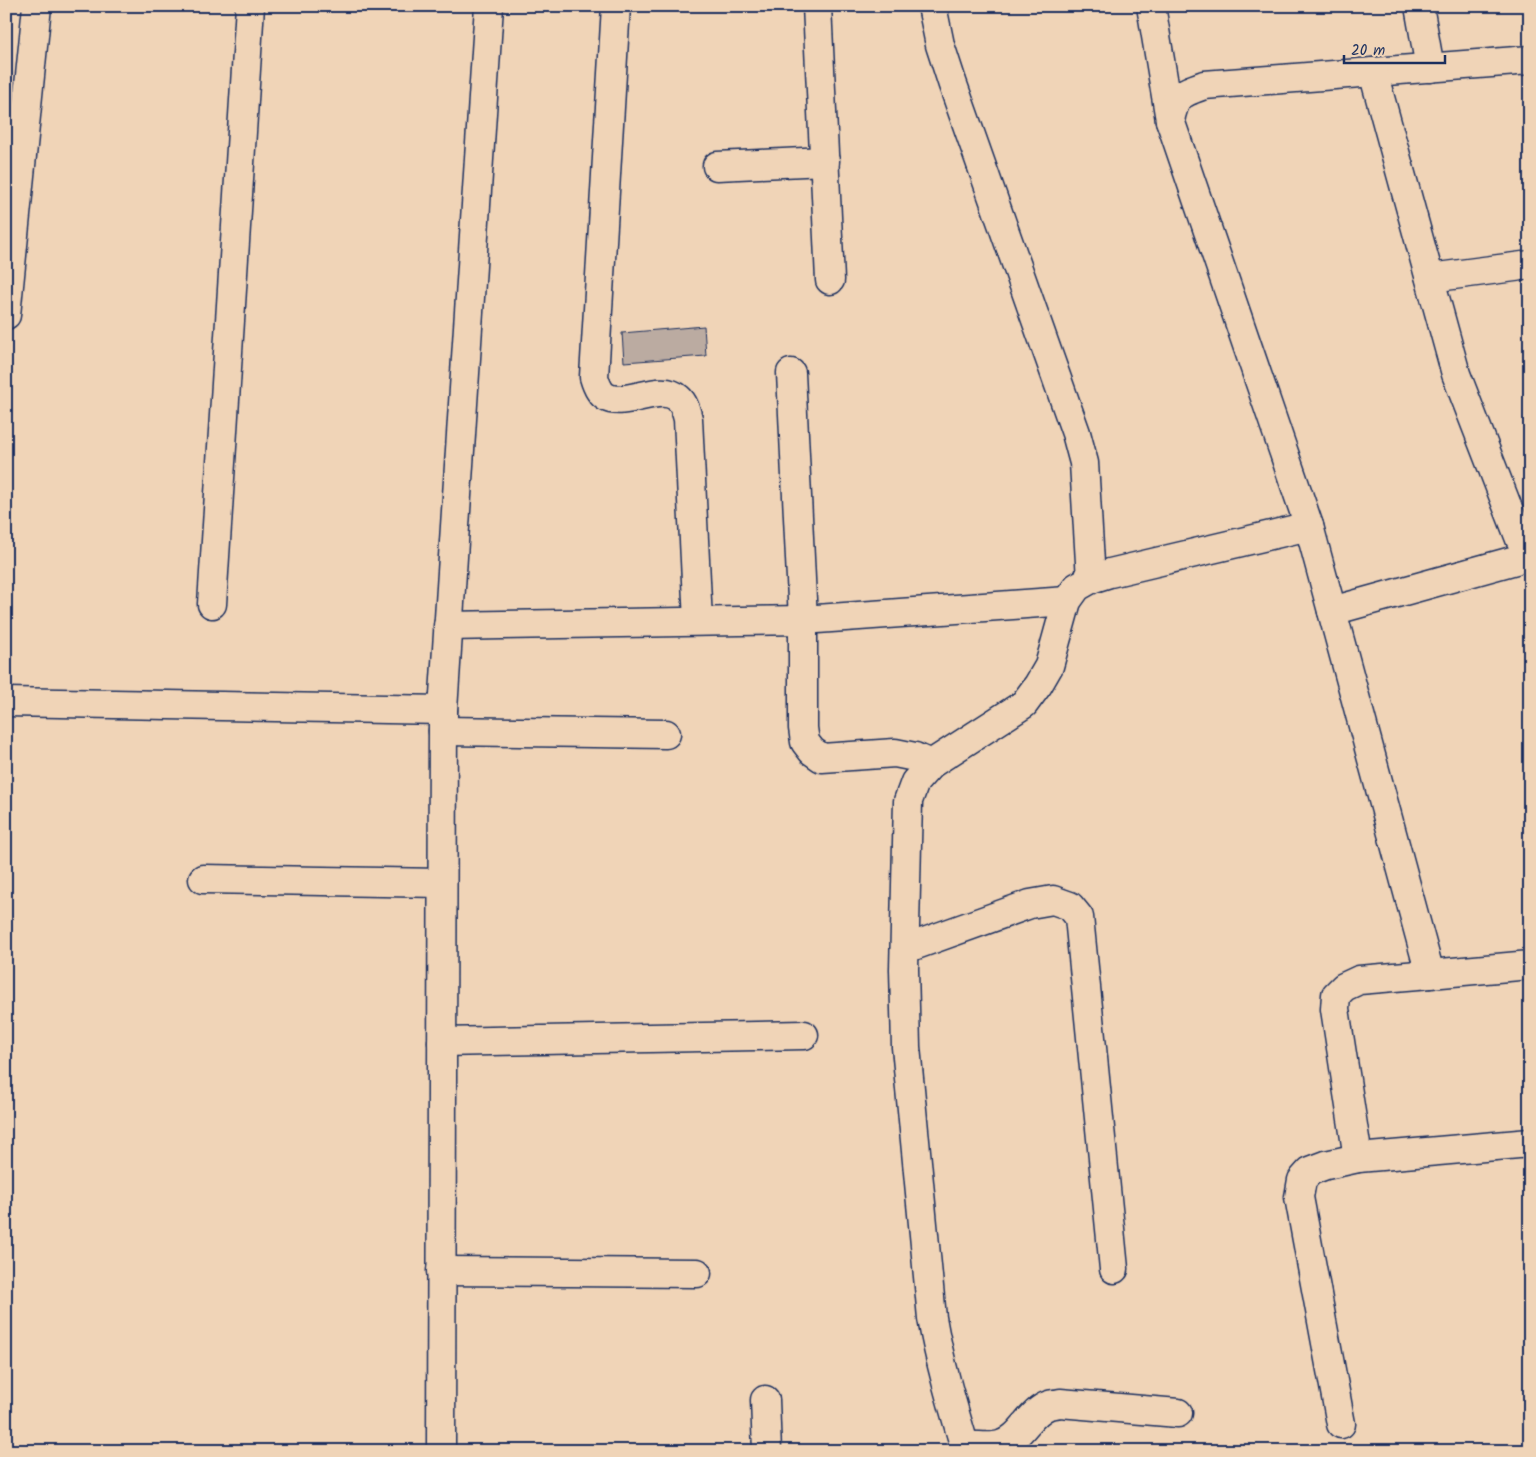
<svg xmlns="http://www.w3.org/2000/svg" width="1536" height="1457" viewBox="0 0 1536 1457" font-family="Kalam,sans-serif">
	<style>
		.building { fill: #bbaba1; stroke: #1b2f5e }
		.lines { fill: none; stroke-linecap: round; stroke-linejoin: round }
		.minor-casing { stroke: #1b2f5e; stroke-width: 31 }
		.minor { stroke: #f0d4b7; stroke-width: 28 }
	</style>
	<rect width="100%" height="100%" fill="#f0d4b7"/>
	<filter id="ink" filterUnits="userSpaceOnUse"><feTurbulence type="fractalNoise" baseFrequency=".02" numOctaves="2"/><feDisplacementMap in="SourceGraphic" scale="10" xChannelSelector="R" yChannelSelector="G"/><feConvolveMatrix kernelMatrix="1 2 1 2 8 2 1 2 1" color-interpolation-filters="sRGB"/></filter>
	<g filter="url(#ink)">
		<!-- building -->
		<path class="building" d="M704,326L706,356L624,362L622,333Z"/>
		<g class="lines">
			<!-- minor casing -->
			<g class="minor-casing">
				<g id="minor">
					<path d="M616,6L594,377C596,384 599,393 606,397C626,408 661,382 678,398C684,403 686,411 688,419L698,621"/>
					<path d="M817,6L830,280"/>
					<path d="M932,6L940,45L952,82L1076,433L1084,463L1091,579"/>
					<path d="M1151,6L1170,120"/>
					<path d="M1419,6L1430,68"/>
					<path d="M1530,60L1204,85C1179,94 1176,95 1170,120L1309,526L1430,974L1530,965"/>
					<path d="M1373,72L1456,374L1520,539L1530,552"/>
					<path d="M717,166L825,161"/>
					<path d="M1430,278L1530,265"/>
					<path d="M6,315L37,6"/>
					<path d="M791,373L803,620V728L805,742L812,751L822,758L895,753L915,757L931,764"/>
					<path d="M212,604L250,6"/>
					<path d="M1332,611L1530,556"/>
					<path d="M448,626L803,620L1067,601"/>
					<path d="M6,702L443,710"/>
					<path d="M443,731L666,734"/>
					<path d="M203,879L442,883"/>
					<path d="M905,949L1030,904L1053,900L1070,906L1079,917L1114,1269"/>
					<path d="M442,1042L804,1035"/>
					<path d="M1358,1158L1335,1009L1336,995L1344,987L1359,980L1430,974"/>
					<path d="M441,1271L697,1273"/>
					<path d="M765,1400L767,1451"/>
					<path d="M1341,1424L1299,1197L1302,1180L1310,1171L1326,1165L1358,1158L1530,1143"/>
					<path d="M965,1446C976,1445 990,1448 1000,1445C1022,1438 1029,1412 1049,1405C1052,1404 1057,1404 1060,1403L1178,1413"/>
					<path d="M441,1451L443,710L489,6"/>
					<path d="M966,1451C953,1407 940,1364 932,1318L906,1047L904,969L908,801L915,782L931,764L1024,704L1038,685L1049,666L1067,601L1077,587L1091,579L1110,573L1309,526"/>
				</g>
			</g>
			<!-- minor -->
			<use href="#minor" class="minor"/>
		</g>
	</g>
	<!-- margin -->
	<rect width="1536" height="1457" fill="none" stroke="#f0d4b7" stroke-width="25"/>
	<rect x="12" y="12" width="1511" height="1432" fill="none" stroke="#1b2f5e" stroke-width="2" filter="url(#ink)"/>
	<!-- scale -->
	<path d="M1344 55v8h101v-8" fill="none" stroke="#1b2f5e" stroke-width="2.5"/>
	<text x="1351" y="55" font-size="15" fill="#1b2f5e" stroke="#f0d4b7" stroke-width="4" paint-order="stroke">20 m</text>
</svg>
